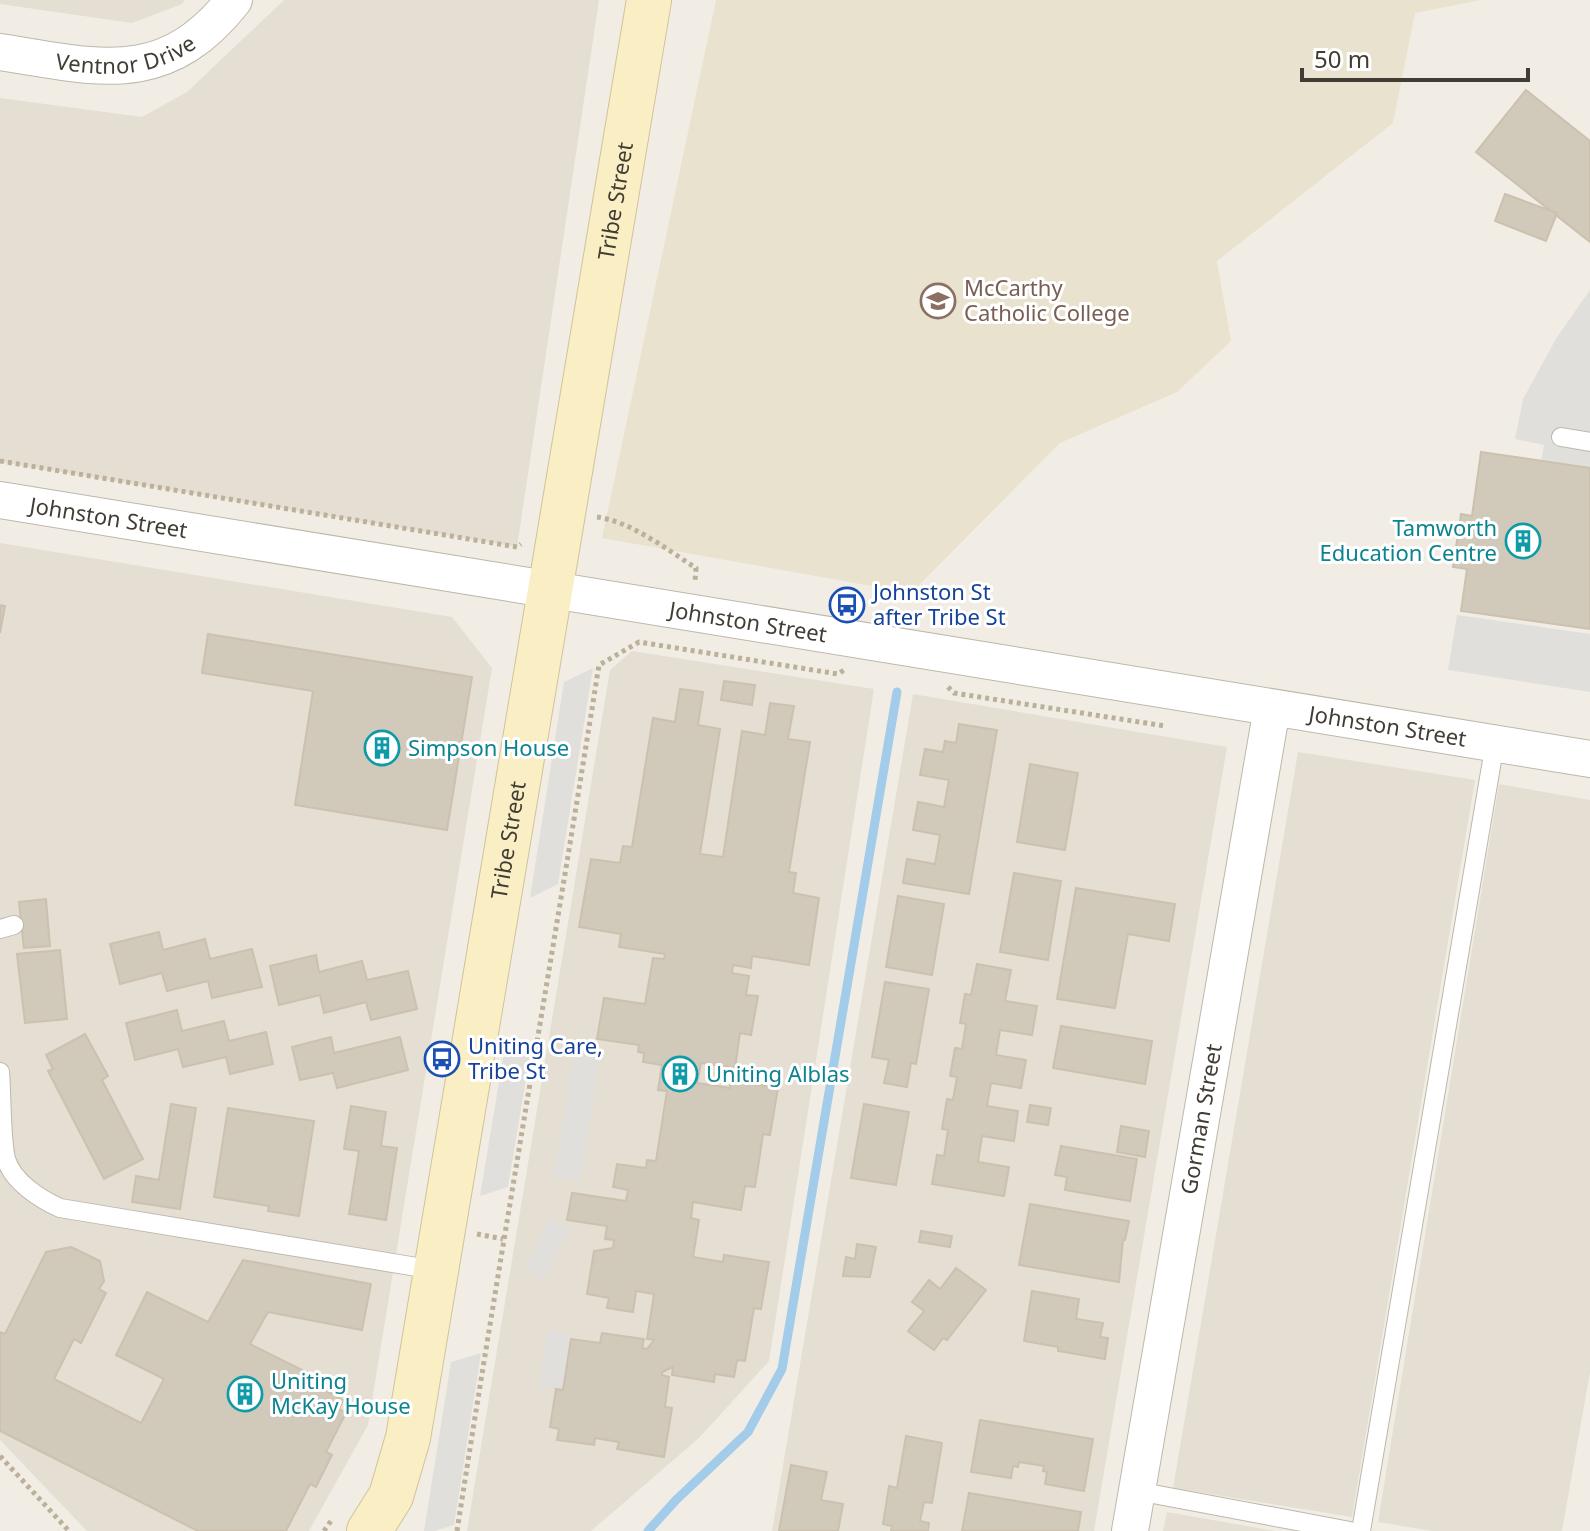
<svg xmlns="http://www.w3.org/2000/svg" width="1590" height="1531" viewBox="0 0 1590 1531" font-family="'Noto Sans',sans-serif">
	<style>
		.residential { fill: #e4dfd2 }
		.education { fill: #e9e2ce }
		.parking { fill: #e1dfdc }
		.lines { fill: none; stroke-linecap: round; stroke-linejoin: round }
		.stream { stroke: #a3ccea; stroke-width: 9 }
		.building { fill: #d1c9ba; stroke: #cbc1ae; stroke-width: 2 }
		.lane-casing { stroke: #beb8aa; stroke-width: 20 }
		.street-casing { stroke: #beb8aa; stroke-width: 38 }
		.secondary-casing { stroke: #d1c299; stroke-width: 46 }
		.path { stroke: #bcb09a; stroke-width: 5; stroke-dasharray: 4 4; stroke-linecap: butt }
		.lane { stroke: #fff; stroke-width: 18 }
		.street { stroke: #fff; stroke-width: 36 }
		.secondary { stroke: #faeec4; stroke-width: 44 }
		.labels { text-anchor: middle; stroke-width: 6; stroke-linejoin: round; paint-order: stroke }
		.street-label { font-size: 22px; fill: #423d34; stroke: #fff }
		.education-label { font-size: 22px; fill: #785e54; stroke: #fff; text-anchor: start }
		.culture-label { font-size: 22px; fill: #0d838f; stroke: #fff; text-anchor: start }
		.transit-label { font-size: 22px; fill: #164399; stroke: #fff; text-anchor: start }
	</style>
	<rect width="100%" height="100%" fill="#f1ede4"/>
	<!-- residential -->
	<g class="residential">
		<path d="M0,0H185L182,4L132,23L0,4Z"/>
		<path d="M284,0H599L517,547L0,462V98L142,117L187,92Z"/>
		<path d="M0,543L452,617L492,668L368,1425L309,1531H87L0,1440Z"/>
		<path d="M632,651L874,689L769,1361L699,1438L591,1531H467L610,670Z"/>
		<path d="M913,694L1227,747L1094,1531H772Z"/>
		<path d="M1298,752L1475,780L1352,1517L1173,1488Z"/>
		<path d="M1499,784L1590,800V1372L1562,1531H1432L1378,1522Z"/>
		<path d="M1167,1512L1275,1531H1163Z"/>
	</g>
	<!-- education -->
	<path class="education" d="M716,0H1481L1415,13L1393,123L1217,261L1231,341L1177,392L1060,443L911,593L602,538Z"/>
	<!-- parking -->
	<g class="parking">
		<path d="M1590,290V468L1541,461L1544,445L1515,439L1523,399L1557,337Z"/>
		<path d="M1457,615L1590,634V692L1448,670Z"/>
		<path d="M593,668L558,884L530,898L564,682Z"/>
		<path d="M575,1046L601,1050L580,1181L554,1177Z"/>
		<path d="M531,1049L508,1187L480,1196L503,1058Z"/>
		<path d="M550,1218L570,1229L543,1280L524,1269Z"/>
		<path d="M548,1330L572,1334L563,1390L539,1387Z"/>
		<path d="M481,1353L454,1525L435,1531H424L451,1362Z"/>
	</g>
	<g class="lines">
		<!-- stream -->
		<path class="stream" d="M648,1531L676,1500L748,1432L782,1369L897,692"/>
	</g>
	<!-- building -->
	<g class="building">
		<path d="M1526,90L1590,141V242L1476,152Z"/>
		<path d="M1505,194L1557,213L1546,241L1495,221Z"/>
		<path d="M1481,452L1590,468V629L1461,611L1467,569L1453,567L1461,514L1472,516Z"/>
		<path d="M0,605L5,606L0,633Z"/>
		<path d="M208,634L472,677L447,830L295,805L313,691L202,673Z"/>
		<path d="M724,681L755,685L752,705L721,700Z"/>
		<path d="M680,689L703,692L698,725L720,729L700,854L723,857L742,731L765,735L770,703L794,706L788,739L810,742L789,872L796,873L793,893L819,898L809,965L752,956L751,968L733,965L732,973L749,976L746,995L758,996L751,1035L740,1033L735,1068L701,1063L697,1083L730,1088L731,1080L778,1088L770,1135L763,1134L755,1187L745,1186L741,1210L693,1202L691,1218L699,1220L693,1257L723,1262L724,1255L769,1262L761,1309L754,1308L745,1361L737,1360L734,1377L715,1374L714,1382L672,1375L673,1367L662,1372V1375L669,1377L665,1407L672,1408L664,1457L617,1449L619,1442L595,1438L594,1445L557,1440L559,1429L550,1427L556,1389L563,1390L571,1339L600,1343L602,1333L644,1339L642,1348L647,1349L654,1340L647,1339L654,1294L636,1291L633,1312L607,1308L609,1298L587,1294L594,1251L613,1248L614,1240L605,1239L607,1226L567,1220L572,1193L626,1201L628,1190L613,1187L617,1164L646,1168L647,1160L656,1161L667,1091L658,1090L662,1065L643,1062L644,1053L638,1052L639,1045L597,1039L604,998L645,1004L653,958L664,959L665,954L619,947L621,934L579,927L591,859L620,863L623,846L632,847L653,718L675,722Z"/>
		<path d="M959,724L997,730L969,894L903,883L907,859L935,864L940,835L913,830L918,802L944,807L949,780L920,775L925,749L943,752L945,741L956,743Z"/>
		<path d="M1030,764L1078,773L1065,850L1017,842Z"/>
		<path d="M1014,873L1061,881L1048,960L1000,952Z"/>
		<path d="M1076,888L1175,904L1169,941L1128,934L1115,1008L1057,999Z"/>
		<path d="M898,896L944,904L932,975L886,967Z"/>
		<path d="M46,899L50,946L24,948L19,902Z"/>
		<path d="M159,932L163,950L205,939L210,959L252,949L262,987L212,998L208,981L167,991L162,973L120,984L110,944Z"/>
		<path d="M60,950L67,1019L25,1023L17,954Z"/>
		<path d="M316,955L319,972L362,961L367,980L408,971L417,1009L371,1020L366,1002L324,1013L320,995L279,1005L270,966Z"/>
		<path d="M977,964L1011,970L1005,1001L1037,1006L1032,1035L1000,1030L996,1055L1026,1060L1021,1088L991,1083L987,1106L1018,1111L1014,1141L982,1136L978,1162L1009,1167L1004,1196L932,1184L937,1155L944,1156L948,1130L942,1129L947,1099L953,1100L957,1077L950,1076L955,1048L962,1049L966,1024L960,1023L965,994L971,995Z"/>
		<path d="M885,982L929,989L916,1064L911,1063L907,1087L884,1083L889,1060L872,1057Z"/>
		<path d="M177,1010L182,1031L224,1021L229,1041L266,1032L273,1064L230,1074L226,1057L183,1067L178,1049L135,1060L126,1023Z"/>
		<path d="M1061,1026L1152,1041L1145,1084L1053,1068Z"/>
		<path d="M85,1034L108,1076L102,1080L143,1159L104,1179L48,1071L53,1069L46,1055Z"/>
		<path d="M331,1037L334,1053L400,1037L408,1070L337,1088L333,1073L300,1080L292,1047Z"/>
		<path d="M171,1104L196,1108L180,1209L132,1202L136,1176L159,1180Z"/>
		<path d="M864,1104L909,1112L896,1185L851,1178Z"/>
		<path d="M1030,1105L1051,1108L1048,1125L1027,1122Z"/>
		<path d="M351,1106L386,1112L381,1146L397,1148L386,1220L349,1214L359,1151L344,1149Z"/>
		<path d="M228,1108L314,1121L299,1216L268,1211L269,1206L214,1197Z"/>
		<path d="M1121,1126L1149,1131L1145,1157L1117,1152Z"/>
		<path d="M1061,1146L1137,1159L1130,1201L1065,1190L1067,1177L1055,1175Z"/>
		<path d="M1030,1204L1129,1221L1125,1240H1123L1119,1282L1019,1265Z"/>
		<path d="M921,1231L952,1236L950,1247L919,1242Z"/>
		<path d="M857,1244L876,1247L870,1277L843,1276L846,1257L855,1259Z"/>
		<path d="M71,1247L100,1261L104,1281L99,1289L106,1293L81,1343L74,1339L54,1379L141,1423L164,1379L116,1355L147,1292L208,1322L243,1260L371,1284L362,1330L268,1312L250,1344L326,1382L323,1389L343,1400L339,1409L346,1413L326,1452L332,1455L316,1487L310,1484L286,1531H198L0,1431V1332L5,1334L46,1252Z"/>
		<path d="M956,1268L986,1290L947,1340L943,1338L934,1350L908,1331L924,1311L912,1302L929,1280L940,1289Z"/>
		<path d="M1032,1291L1079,1299L1076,1319L1103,1323L1100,1337L1108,1338L1105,1359L1058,1351V1347L1024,1341Z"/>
		<path d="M980,1420L1093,1439L1084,1491L1045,1484L1047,1472L1043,1471L1044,1466L1019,1462L1018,1467L1013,1466L1011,1478L971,1472Z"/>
		<path d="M906,1436L942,1443L932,1503L924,1502L920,1521L929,1523L928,1531H891L892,1526L883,1524L889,1486L897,1488Z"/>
		<path d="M791,1465L827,1472L821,1500L843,1504L838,1531H779Z"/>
		<path d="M969,1493L1081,1512L1078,1531H962Z"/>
	</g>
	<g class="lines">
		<!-- lane casing -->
		<g class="lane-casing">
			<g id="lane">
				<path d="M1561,437L1590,442"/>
				<path d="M0,929L14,925"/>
				<path d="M0,1072C2,1095 1,1138 6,1159C13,1182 40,1199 60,1208L435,1270"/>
				<path d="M1137,1491L1350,1531"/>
				<path d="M1361,1531L1495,743"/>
			</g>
		</g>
		<!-- street casing -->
		<g class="street-casing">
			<g id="street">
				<path id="s1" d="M0,52C97,67 164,89 234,0"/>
				<path id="s2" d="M0,500L1590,759"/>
				<path id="s3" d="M1130,1531L1272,708"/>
			</g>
		</g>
		<!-- secondary casing -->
		<g class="secondary-casing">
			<g id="secondary">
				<path id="s4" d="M369,1531L391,1496L408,1438L649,0"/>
			</g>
		</g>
		<!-- path -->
		<g class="path">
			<path d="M0,461L517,547L521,544"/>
			<path d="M597,517C632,522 666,549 696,568L695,581"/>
			<path d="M948,687L954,693L1165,726"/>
			<path d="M477,1234L503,1239"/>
			<path d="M0,1456L69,1531"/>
			<path d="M324,1531L333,1518"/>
			<path d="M457,1531C502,1242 553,954 599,665L639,642L838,674L844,670"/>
		</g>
		<!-- lane -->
		<use href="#lane" class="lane"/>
		<!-- street -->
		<use href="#street" class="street"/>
		<!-- secondary -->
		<use href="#secondary" class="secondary"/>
	</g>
	<!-- icons -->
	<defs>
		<g id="school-ring" transform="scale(1.8)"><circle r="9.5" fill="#fff" stroke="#8d6e63" stroke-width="1.5"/><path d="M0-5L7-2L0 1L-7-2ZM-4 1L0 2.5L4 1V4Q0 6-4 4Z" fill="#8d6e63"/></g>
		<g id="building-ring" transform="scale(1.8)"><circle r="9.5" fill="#fff" stroke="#0f9aa8" stroke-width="1.5"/><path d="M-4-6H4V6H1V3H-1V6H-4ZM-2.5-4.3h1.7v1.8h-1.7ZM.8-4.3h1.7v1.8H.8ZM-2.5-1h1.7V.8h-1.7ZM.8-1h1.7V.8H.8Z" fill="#0f9aa8"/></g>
		<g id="bus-ring" transform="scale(1.8)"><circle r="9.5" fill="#fff" stroke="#1a4fb4" stroke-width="1.5"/><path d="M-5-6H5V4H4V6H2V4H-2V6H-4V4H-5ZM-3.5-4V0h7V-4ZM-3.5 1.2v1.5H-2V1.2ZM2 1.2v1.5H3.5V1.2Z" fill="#1a4fb4"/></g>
	</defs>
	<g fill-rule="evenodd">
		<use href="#school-ring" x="938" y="301"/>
		<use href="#building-ring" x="1523" y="541"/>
		<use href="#bus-ring" x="847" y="605"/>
		<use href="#building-ring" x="382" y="748"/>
		<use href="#bus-ring" x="442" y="1059"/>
		<use href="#building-ring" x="680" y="1074"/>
		<use href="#building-ring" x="245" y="1394"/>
	</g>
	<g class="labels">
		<!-- street labels -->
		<g class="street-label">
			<text dy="8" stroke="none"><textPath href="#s1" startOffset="128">Ventnor Drive</textPath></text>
			<text dy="8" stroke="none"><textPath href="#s4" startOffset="1356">Tribe Street</textPath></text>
			<text dy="8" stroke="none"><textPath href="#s2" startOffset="110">Johnston Street</textPath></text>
			<text dy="8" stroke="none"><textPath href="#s2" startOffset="758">Johnston Street</textPath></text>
			<text dy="8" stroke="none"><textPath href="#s2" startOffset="1406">Johnston Street</textPath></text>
			<text dy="8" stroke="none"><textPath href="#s4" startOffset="708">Tribe Street</textPath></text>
			<text dy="8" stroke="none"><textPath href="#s3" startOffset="418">Gorman Street</textPath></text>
		</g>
		<!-- education labels -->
		<g class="education-label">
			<text x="964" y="296">McCarthy<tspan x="964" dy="25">Catholic College</tspan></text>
		</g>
		<!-- culture labels -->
		<g class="culture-label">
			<text x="1497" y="536" text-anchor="end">Tamworth<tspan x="1497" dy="25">Education Centre</tspan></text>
			<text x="408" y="756">Simpson House</text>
			<text x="706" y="1082">Uniting Alblas</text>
			<text x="271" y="1389">Uniting<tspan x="271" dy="25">McKay House</tspan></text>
		</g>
		<!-- transit labels -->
		<g class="transit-label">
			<text x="873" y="600">Johnston St<tspan x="873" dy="25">after Tribe St</tspan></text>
			<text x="468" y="1054">Uniting Care,<tspan x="468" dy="25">Tribe St</tspan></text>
		</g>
	</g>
	<!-- scale -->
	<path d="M1302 68v12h226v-12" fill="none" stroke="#423d34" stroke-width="4"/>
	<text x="1314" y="68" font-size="24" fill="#423d34" stroke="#ffffff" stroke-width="6" paint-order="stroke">50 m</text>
</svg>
